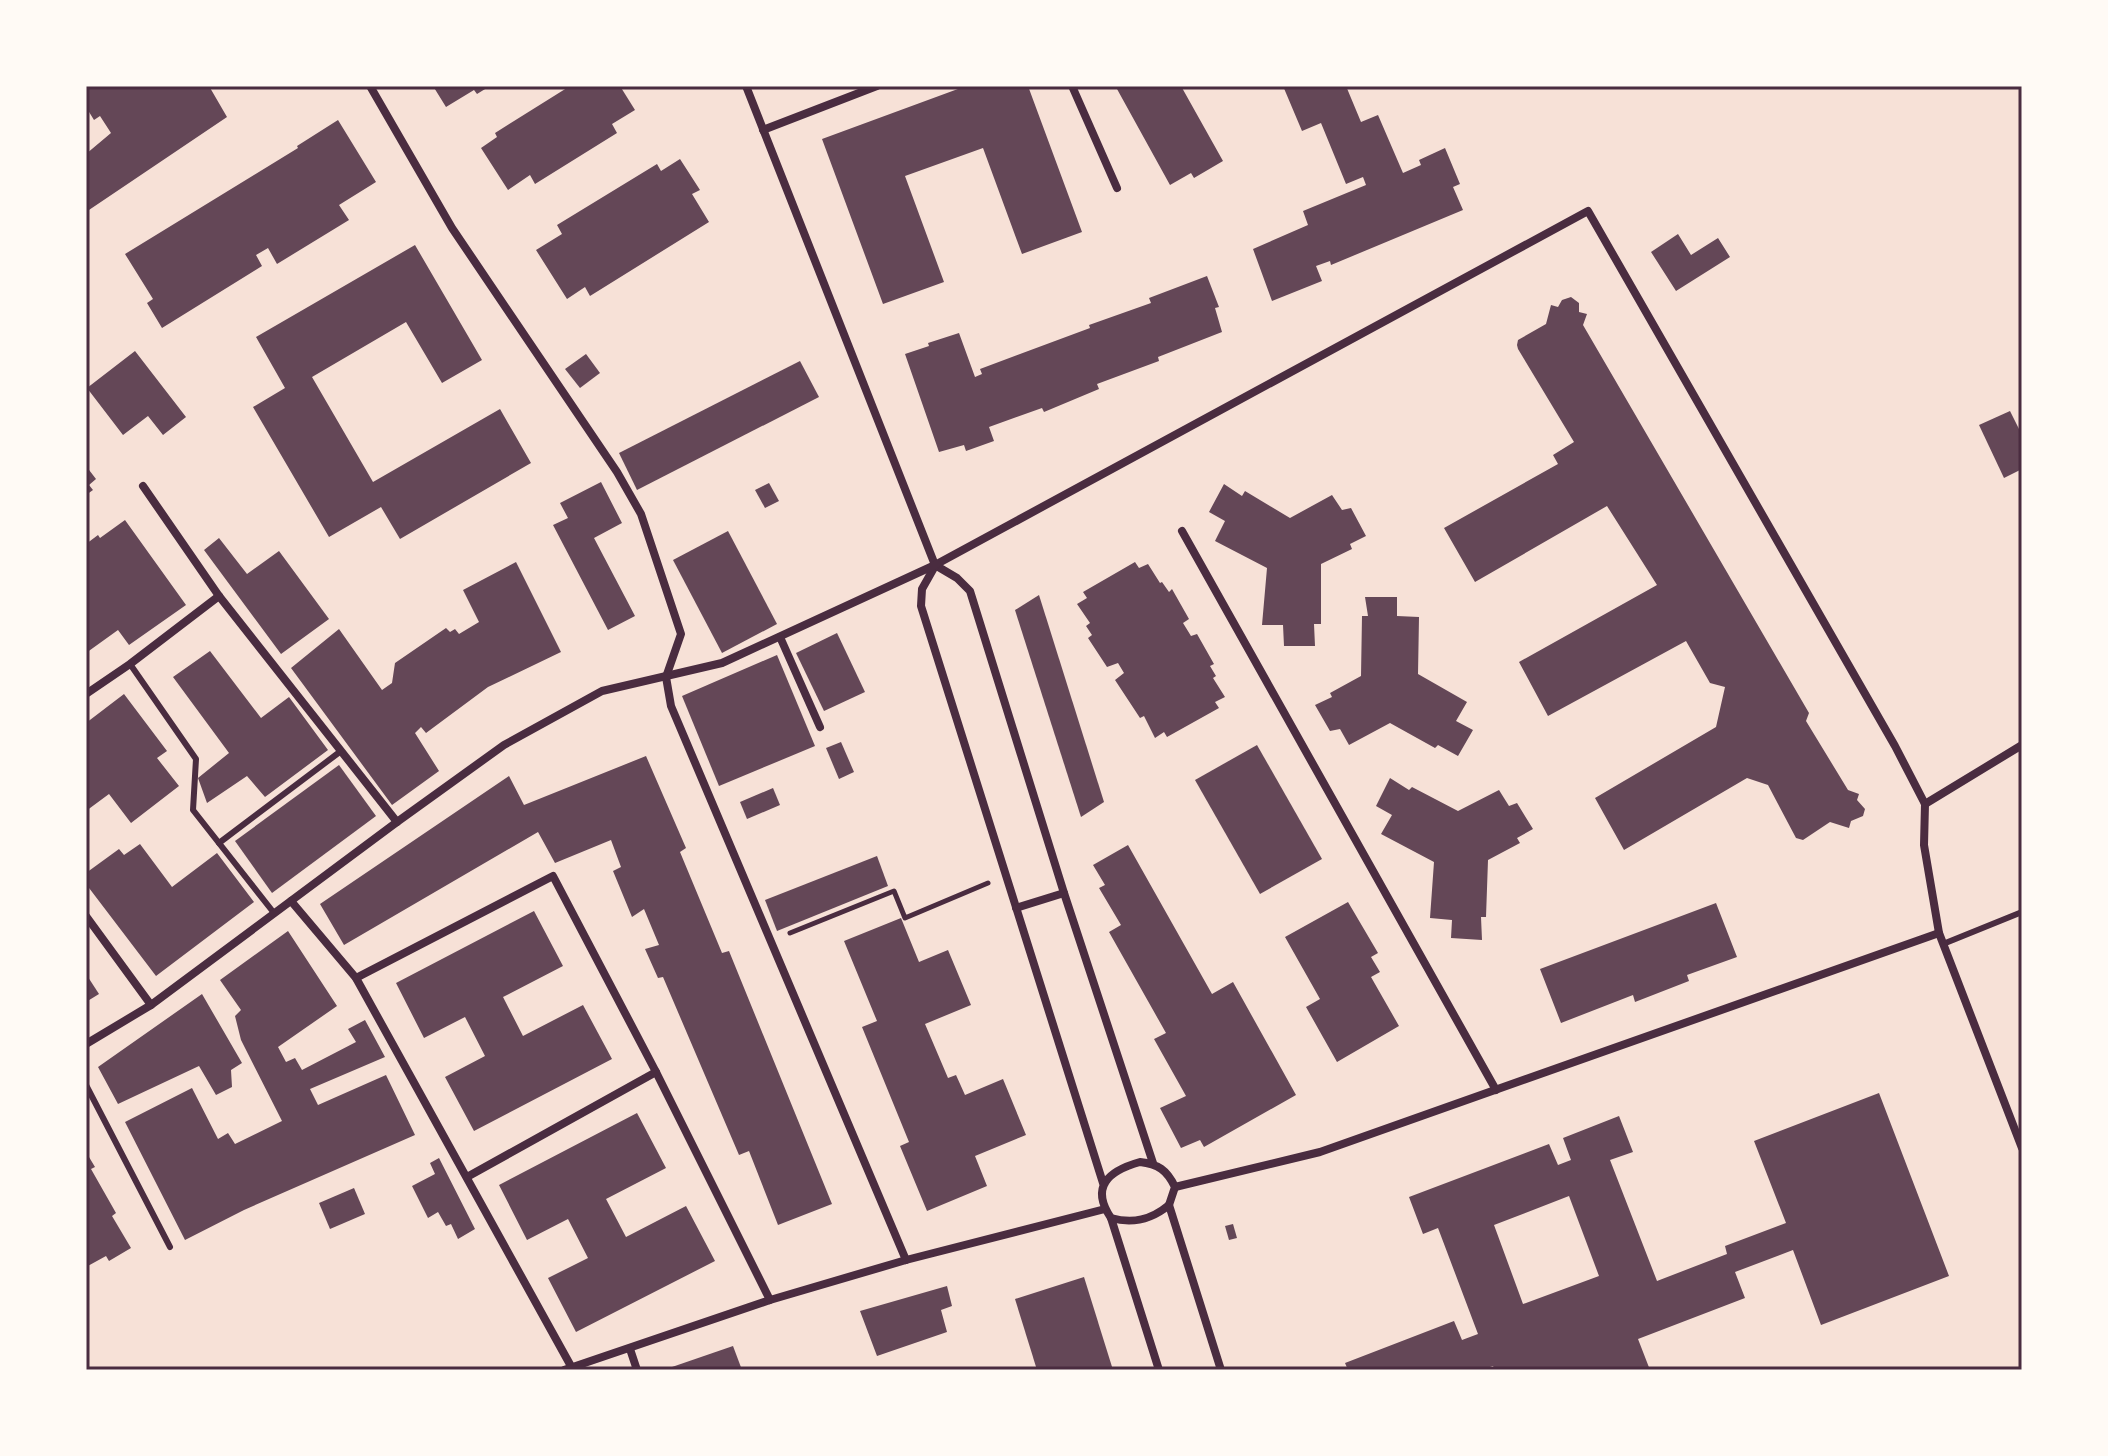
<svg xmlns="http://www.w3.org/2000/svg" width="2108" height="1456" viewBox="0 0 2108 1456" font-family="'IBM Plex Sans',sans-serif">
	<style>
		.building { fill: #644757; fill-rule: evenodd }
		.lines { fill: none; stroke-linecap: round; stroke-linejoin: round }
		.path { stroke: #4a2c40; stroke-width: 5 }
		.service { stroke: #4a2c40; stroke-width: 6 }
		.minor { stroke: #4a2c40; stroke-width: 8 }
		.neatline { fill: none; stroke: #4a2c40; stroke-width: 3 }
	</style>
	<rect width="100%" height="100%" fill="#f7e1d7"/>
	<!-- building -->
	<g class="building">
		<path d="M86,86H209L227,117L86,212V154L111,133L100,116L94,120L86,107Z"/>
		<path d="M433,86H490L477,94L474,90L446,107Z"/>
		<path d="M570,86H620L635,110L612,124L617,133L535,184L530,175L508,190L481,148L497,137L495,133Z"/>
		<path d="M966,86H1028L1082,232L1022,254L983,148L905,176L944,282L883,304L822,139Z"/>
		<path d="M1121,86H1181L1223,161L1194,178L1191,173L1170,185L1117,89Z"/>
		<path d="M1283,86H1346L1361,122L1378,115L1403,173L1421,165L1419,160L1445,148L1460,184L1453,187L1463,210L1331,265L1330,261L1316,266L1322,281L1272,301L1253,249L1308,225L1303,211L1366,185L1363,177L1346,184L1321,123L1302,131Z"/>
		<path d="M338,120L376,182L339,205L349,220L277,264L268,248L256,255L262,266L162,328L147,303L153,299L125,254L298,148L297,146Z"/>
		<path d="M680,159L700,190L692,194L709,222L590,296L585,287L567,299L536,250L562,234L557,225L657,164L661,171Z"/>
		<path d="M1678,234L1691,255L1718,238L1730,257L1676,291L1651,252Z"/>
		<path d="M415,245L482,360L442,383L406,322L312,377L373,482L500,409L531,463L400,539L381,507L329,537L253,407L285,388L256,337Z"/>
		<path d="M1207,276L1219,307L1215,308L1222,332L1158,357L1159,361L1097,384L1099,389L1044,412L1042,408L989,427L994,441L966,451L964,445L939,452L905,354L929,346L928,343L959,333L975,377L982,374L980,369L1090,328L1089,325L1151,303L1149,298Z"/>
		<path d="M1571,297L1579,303V312L1587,314L1583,325L1809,713L1806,721L1848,790L1859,794L1857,800L1865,809L1863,816L1851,821L1849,828L1830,822L1803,840L1796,838L1768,785L1747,778L1624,850L1595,798L1716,727L1725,687L1710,683L1686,641L1548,716L1519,662L1657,585L1607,506L1475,582L1444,528L1558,464L1553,455L1574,442L1518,349L1517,345L1518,340L1546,324L1551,305L1558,307L1562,300Z"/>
		<path d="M135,351L186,417L163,435L148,416L123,435L87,388Z"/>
		<path d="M586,354L600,373L580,388L565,369Z"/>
		<path d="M800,361L819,397L637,490L619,453Z"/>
		<path d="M2010,411L2022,435V469L2004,478L1979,425Z"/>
		<path d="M86,466L96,479L89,485L93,490L86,495Z"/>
		<path d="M601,482L622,523L594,538L635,616L608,630L553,525L568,518L560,503Z"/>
		<path d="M769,483L779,501L765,508L755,490Z"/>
		<path d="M1224,484L1242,496L1245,491L1290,518L1332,495L1342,510L1351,508L1366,536L1350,544L1352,549L1321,564V624H1314L1315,646H1284L1283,625H1262L1267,568L1215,541L1225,521L1209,512Z"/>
		<path d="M125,520L186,605L129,645L118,630L86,653V544L98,535L100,538Z"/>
		<path d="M728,531L777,624L722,653L673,560Z"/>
		<path d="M219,538L247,574L279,551L329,619L281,654L204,550Z"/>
		<path d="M516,562L561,652L488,687L426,733L421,727L415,733L439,771L392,805L291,668L339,629L382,690L392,683L395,663L446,628L450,632L455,629L459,634L479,622L463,590Z"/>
		<path d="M1135,562L1139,568L1148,564L1160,583L1162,582L1169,592L1172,589L1189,619L1183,623L1191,636L1197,634L1214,664L1210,666L1216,676L1213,678L1225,697L1215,702L1219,708L1167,737L1164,732L1155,738L1144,716L1140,718L1115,680L1124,673L1118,663L1107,667L1088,638L1092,635L1086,626L1090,623L1077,604L1087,598L1083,592Z"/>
		<path d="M1039,595L1104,802L1081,817L1015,610Z"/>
		<path d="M1365,597H1397V616L1419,617L1418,674L1467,702L1456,721L1473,730L1458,756L1438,745L1435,748L1390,723L1349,745L1340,729L1330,731L1315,705L1332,697L1330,693L1361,676L1362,616H1368Z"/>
		<path d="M837,633L865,692L824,711L796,653Z"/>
		<path d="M210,651L261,718L289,697L328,750L265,797L247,776L207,803L198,778L229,753L173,677Z"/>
		<path d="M777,655L815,746L719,786L682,696Z"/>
		<path d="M124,694L167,751L157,758L179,786L131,823L109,794L86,811V723Z"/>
		<path d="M841,742L854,772L839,779L826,748Z"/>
		<path d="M1257,745L1322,859L1260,894L1195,780Z"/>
		<path d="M646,756L686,848L680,852L722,953L729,951L832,1204L778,1225L749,1151L739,1155L663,977L658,978L645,949L659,945L644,909L632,917L613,871L621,867L611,840L555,863L538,832L344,945L320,904L509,776L524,805Z"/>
		<path d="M339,765L376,816L272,893L235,841Z"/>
		<path d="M1390,778L1409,790L1412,787L1458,811L1499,790L1509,806L1517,803L1533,829L1517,838L1520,843L1488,860L1486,917H1481L1482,940L1451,938L1452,920L1430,918L1434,862L1381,834L1392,815L1376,806Z"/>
		<path d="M773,788L780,805L747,819L740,802Z"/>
		<path d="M140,844L172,887L217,853L254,902L156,976L86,884V873L119,849L124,855Z"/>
		<path d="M1128,845L1212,994L1233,982L1296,1095L1204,1147L1200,1140L1181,1148L1160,1108L1186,1096L1154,1039L1166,1033L1109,932L1121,925L1099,888L1105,885L1093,865Z"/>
		<path d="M877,856L888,886L777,931L765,900Z"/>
		<path d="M1348,902L1378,953L1371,957L1380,972L1371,977L1399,1026L1337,1062L1306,1007L1320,999L1285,937Z"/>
		<path d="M1716,903L1737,957L1687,975L1689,981L1635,1002L1633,995L1561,1023L1540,969Z"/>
		<path d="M534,911L563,966L503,997L523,1036L583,1005L612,1059L474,1131L445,1077L485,1056L465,1017L424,1038L396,983Z"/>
		<path d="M901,918L919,962L948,950L971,1005L925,1024L948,1078L956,1075L965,1095L1003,1079L1026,1135L975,1156L987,1186L927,1211L900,1146L909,1142L862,1027L877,1021L844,941Z"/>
		<path d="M288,931L337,1006L278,1047L286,1062L295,1058L302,1070L356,1042L348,1029L365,1020L385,1057L310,1089L318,1105L386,1075L415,1135L244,1210L185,1240L125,1122L192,1088L218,1139L228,1133L235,1144L282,1121L241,1040L235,1016L241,1010L220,980Z"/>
		<path d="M86,974L99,994L86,1002Z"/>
		<path d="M202,994L242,1063L231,1070L232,1087L216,1095L199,1066L118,1104L98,1067Z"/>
		<path d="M1879,1093L1949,1276L1821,1325L1793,1250L1735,1272L1745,1298L1638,1339L1650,1370H1495L1493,1366L1481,1370H1348L1345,1363L1454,1321L1462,1340L1478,1334L1438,1228L1423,1234L1409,1197L1549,1144L1558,1165L1571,1160L1563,1138L1619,1116L1633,1152L1610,1160L1657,1281L1727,1254L1725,1246L1786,1223L1754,1141ZM1569,1196L1599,1276L1523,1304L1494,1225Z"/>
		<path d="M637,1113L666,1168L606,1199L626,1237L686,1206L715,1261L576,1332L548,1278L588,1258L568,1219L527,1240L499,1185Z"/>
		<path d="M86,1152L95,1167L91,1169L116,1213L112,1216L131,1248L109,1261L106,1256L86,1267Z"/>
		<path d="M439,1158L475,1229L458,1239L451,1224L446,1226L438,1212L428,1218L412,1186L435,1174L430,1163Z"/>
		<path d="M354,1188L365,1214L330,1229L319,1203Z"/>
		<path d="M1233,1224L1237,1238L1229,1240L1225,1226Z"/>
		<path d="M1084,1277L1113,1370H1037L1015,1299Z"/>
		<path d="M947,1286L952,1306L941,1310L947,1332L877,1356L860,1311Z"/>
		<path d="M733,1346L742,1370H673L672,1367Z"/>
	</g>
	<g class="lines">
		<!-- path -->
		<path class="path" d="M790,933L894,891L905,918L988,883"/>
		<!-- service -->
		<g class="service">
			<path d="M130,664L196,759L193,810L274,913"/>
			<path d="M219,843L341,751"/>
			<path d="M1943,944L2022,912"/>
			<path d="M86,1085L170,1247"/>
		</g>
		<!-- minor -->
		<g class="minor">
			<path d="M370,86L452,228L617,472L641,514L681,634L666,677L671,706L906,1260"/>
			<path d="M746,86L935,565L957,578L970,591L1064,893L1153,1163"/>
			<path d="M1072,86L1117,188"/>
			<path d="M763,130L877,86"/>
			<path d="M143,486L219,596L397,822"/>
			<path d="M1182,531L1496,1090"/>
			<path d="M935,566L922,589L921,606L1103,1183"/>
			<path d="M780,637L820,727"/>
			<path d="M86,694L130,664L219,596"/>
			<path d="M1925,804L2022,745"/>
			<path d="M291,901L356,978L572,1368"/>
			<path d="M1016,908L1064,893"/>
			<path d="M86,916L151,1005"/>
			<path d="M356,978L553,876L656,1072L770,1300"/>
			<path d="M86,1044L151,1005L397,822L504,745L602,691L722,663L935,565L1588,211L1895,746L1925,804L1924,845L1939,933L2022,1148"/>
			<path d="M1140,1162C1158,1164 1167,1170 1175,1187L1169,1205C1151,1220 1133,1224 1111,1218C1090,1187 1108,1171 1140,1162Z"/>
			<path d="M467,1177L656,1072"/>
			<path d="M1175,1187L1320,1152L1939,933"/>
			<path d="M1169,1205L1221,1370"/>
			<path d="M1111,1218L1159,1370"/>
			<path d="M630,1349L637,1370"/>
			<path d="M564,1370L770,1300L906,1260L1105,1209"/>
		</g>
	</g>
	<!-- border -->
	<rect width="2108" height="1456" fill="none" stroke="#fffaf5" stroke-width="176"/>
	<rect x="88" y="88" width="1932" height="1280" class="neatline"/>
</svg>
